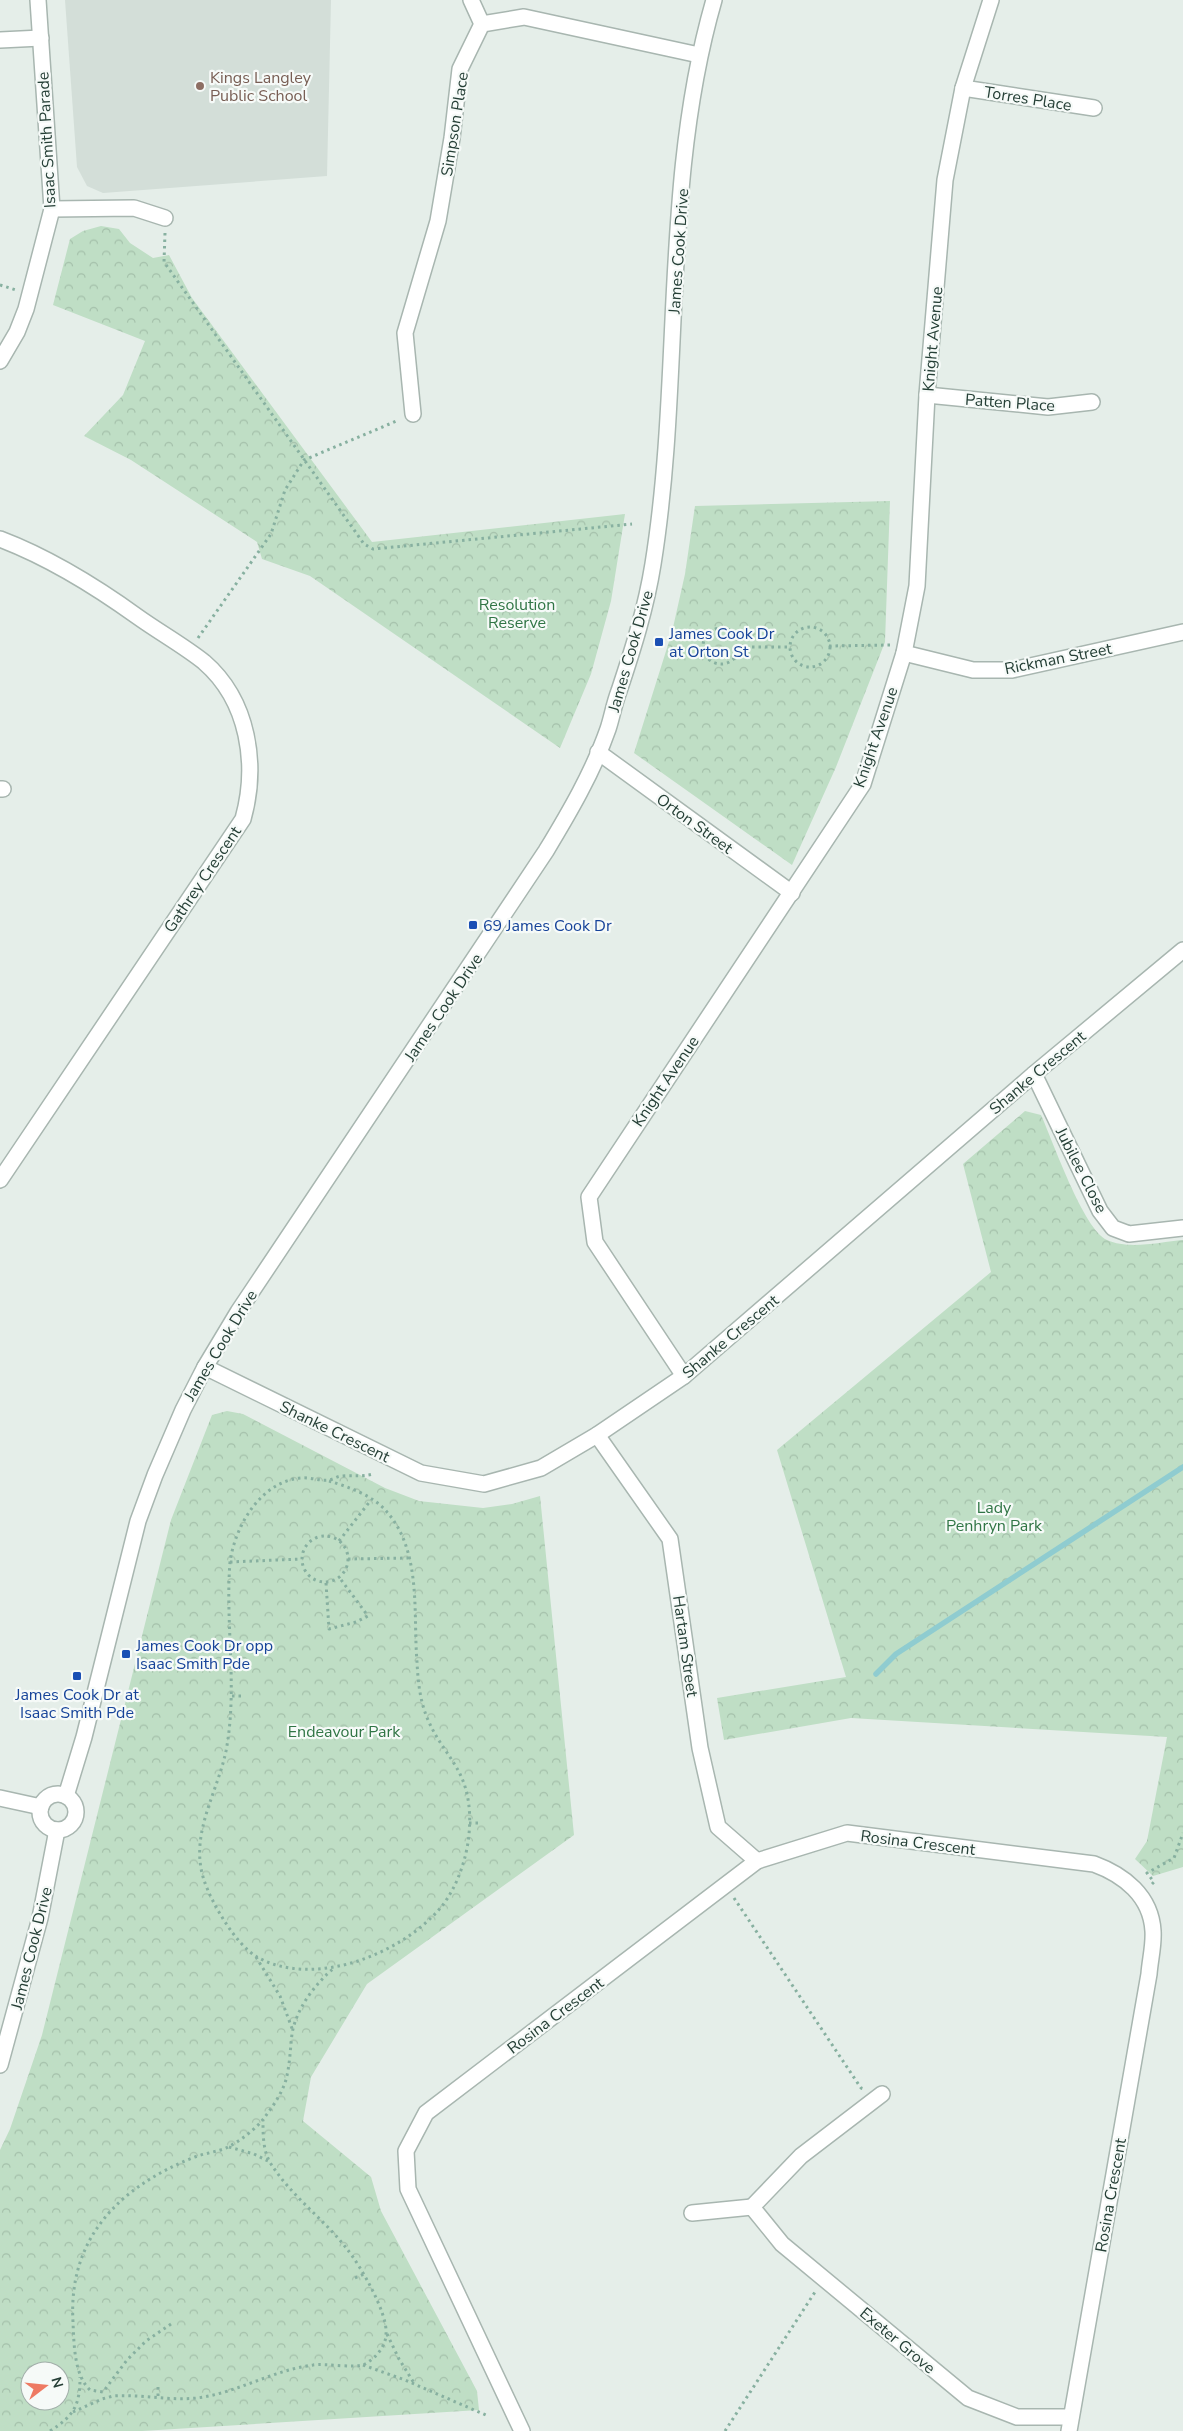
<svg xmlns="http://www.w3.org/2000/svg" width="1183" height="2431" viewBox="0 0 1183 2431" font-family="'Nunito Sans',sans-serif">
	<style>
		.built { fill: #d3ded8 }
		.park { fill: url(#park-crowns); fill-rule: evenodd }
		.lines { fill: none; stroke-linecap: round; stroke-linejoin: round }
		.stream { stroke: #8fccd0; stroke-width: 5.5 }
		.minor-casing { stroke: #a8b6b0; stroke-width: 18 }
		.tertiary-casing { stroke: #a8b6b0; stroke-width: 18 }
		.path { stroke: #87b0a0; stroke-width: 3; stroke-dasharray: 2.5 4; stroke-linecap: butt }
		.minor { stroke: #fff; stroke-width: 15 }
		.tertiary { stroke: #fff; stroke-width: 15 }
		.education-dot { fill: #8d6e63; stroke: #f6faf8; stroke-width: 2 }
		.transit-dot { fill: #1a4fb4; stroke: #f6faf8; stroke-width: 2 }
		.labels { text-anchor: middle; stroke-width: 4.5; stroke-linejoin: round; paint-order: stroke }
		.education-label { font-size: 16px; fill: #785e54; stroke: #f6faf8; text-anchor: start }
		.street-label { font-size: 16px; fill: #253f36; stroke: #f6faf8 }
		.park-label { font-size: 16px; fill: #307545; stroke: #f6faf8 }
		.transit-label { font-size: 16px; fill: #164399; stroke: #f6faf8; text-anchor: start }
	</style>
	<defs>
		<pattern id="park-crowns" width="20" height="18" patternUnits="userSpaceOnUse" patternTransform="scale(1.25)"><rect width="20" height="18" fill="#bfdec5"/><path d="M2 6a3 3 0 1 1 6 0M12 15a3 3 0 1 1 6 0" fill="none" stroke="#a4c0aa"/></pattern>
	</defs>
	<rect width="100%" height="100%" fill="#e5eee9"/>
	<!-- built -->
	<path class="built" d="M65,0H331L327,176L103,193L87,186L77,167Z"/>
	<!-- park -->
	<g class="park">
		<path d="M101,226L119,229L130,243L153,258L169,255L192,298L372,542L625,514L611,601L591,674L560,748L310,576L262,559L257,542L131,460L84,436L123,395L145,341L53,305L70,239L83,231Z"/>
		<path d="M890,501L885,642L836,767L792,865L634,753L672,632L685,574L695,506Z"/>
		<path d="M1025,1111L1041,1115C1053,1141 1083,1229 1107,1240C1129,1250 1160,1242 1183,1240V1867L1153,1876L1135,1859L1147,1841L1167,1737L851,1718L724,1740L717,1698L846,1677L777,1450L991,1272L963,1164Z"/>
		<path d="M227,1411L243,1414L385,1488L419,1501L483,1508L512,1504L540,1496L574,1835L367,1984L311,2077L303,2121L371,2177L381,2211L477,2391L479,2410L142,2431H0V2150L10,2129L42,2035L171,1520L212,1415ZM30,2371H60V2401H30Z"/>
	</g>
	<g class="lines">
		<!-- stream -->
		<path class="stream" d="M876,1674L896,1654L1183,1467"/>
		<!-- minor casing -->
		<g class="minor-casing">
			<g id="minor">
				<path d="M471,0L482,24"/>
				<path d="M0,40L41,38"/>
				<path d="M963,88L1094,108"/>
				<path d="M52,209L134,208L165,218"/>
				<path d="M0,361L17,332L26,309L52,209L38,0"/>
				<path d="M927,395L1048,407L1092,402"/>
				<path d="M413,414L405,333L438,221L452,138L460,69L482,24L524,17L699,55"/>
				<path d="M0,539C50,558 95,586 138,617C159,632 184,646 204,662C249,701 258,765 243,819L0,1180"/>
				<path d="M904,653L973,670H1012L1183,632"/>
				<path d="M598,752L792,893"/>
				<path d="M0,789H3"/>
				<path d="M1034,1074L1100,1211L1113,1228L1129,1234L1183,1228"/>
				<path d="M205,1367L421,1473L484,1484L541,1468L597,1435L684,1376L1034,1074L1183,950"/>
				<path d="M684,1376L595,1242L589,1197L863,784L904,653L917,586L927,395L945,180L963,88L991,0"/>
				<path d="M597,1435L670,1539L700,1748L718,1827L757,1861"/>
				<path d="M0,1798L41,1807"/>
				<path d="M752,2207L801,2156L882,2094"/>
				<path d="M692,2213L752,2207L782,2244L968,2398L1017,2417H1071"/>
				<path d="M522,2431L408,2189L406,2151L426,2113L757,1861L847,1833L1094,1864C1124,1875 1151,1896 1153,1931C1154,1945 1150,1960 1149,1974L1069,2431"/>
			</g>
		</g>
		<!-- tertiary casing -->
		<g class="tertiary-casing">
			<g id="tertiary">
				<circle cx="58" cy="1812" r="18"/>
				<path d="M66,1796L84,1737L138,1521L155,1475L183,1410L205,1367L238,1312L546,851C569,813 593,772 608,729C612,717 614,704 619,691C633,649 646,608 653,564C683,377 661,183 714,0"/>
				<path d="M0,2065L40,1918L57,1830"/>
			</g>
		</g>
		<!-- path -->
		<g class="path">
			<path d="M165,233L164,262L364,544L373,549L632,524"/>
			<path d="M0,285L16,290"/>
			<circle cx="810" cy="647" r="20"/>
			<circle cx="721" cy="646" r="18"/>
			<path d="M198,638L271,534L285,490L304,460L399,420"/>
			<path d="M829,646L890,645"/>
			<path d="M739,647H790"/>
			<path d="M329,1481C349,1487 374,1496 387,1512C422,1552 413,1614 417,1662C418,1682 420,1703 429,1722C437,1741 451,1756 460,1774C469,1792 471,1814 469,1834C467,1858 457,1887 442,1906C403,1954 314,1989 257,1957C236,1945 211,1902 204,1880C189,1835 217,1794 226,1751C238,1688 225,1625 230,1562C235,1526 261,1481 301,1478C310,1477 319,1481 328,1480C333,1480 337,1476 342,1476C353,1475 362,1477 373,1474"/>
			<circle cx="325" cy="1559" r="23"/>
			<path d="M339,1541L371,1500"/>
			<path d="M348,1559L408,1558"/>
			<path d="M230,1562L301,1559"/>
			<path d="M326,1583L329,1629L356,1622L368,1616L339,1577"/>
			<path d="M232,1696H242"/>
			<path d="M469,1823H479"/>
			<path d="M1152,1884L1154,1882L1147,1873L1174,1858L1183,1833"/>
			<path d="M734,1898L861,2088L864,2089"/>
			<path d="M256,1957L280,1996L293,2031"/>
			<path d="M229,2147L254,2154L270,2162"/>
			<path d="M355,2278L364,2274"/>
			<path d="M171,2324L146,2341L127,2360L103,2392L90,2390C74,2375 74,2344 73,2322C68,2239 118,2188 192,2158C204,2153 218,2152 228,2147C240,2141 256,2129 264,2118C272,2108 280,2096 285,2083C290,2067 290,2050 292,2034C296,2009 315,1984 334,1968"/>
			<path d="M387,2334L399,2359L414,2383"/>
			<path d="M363,2365L405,2380L488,2416"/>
			<path d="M158,2396V2386"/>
			<path d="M73,2412L102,2399L113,2396C141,2394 169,2401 197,2398C237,2393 273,2370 313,2365C326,2363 355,2369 365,2364C376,2358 386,2346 386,2334C388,2313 360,2265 347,2249C324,2219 292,2197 271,2164C263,2152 263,2135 263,2120"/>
			<path d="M50,2431C74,2416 80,2405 80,2377"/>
			<path d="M725,2431L815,2292"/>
		</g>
		<!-- minor -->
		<use href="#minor" class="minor"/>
		<!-- tertiary -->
		<use href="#tertiary" class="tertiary"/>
	</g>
	<!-- markers -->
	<circle class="education-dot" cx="200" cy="86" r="5"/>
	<g class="transit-dot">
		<rect x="654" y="637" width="10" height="10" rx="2.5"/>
		<rect x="468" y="920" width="10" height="10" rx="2.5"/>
		<rect x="121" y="1649" width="10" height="10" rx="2.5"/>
		<rect x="72" y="1671" width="10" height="10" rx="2.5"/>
	</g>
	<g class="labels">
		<!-- education labels -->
		<g class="education-label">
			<text x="210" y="83">Kings Langley<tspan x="210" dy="18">Public School</tspan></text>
		</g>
		<!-- street labels -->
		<g class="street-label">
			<text transform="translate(1028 98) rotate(9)" y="6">Torres Place</text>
			<text transform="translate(454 124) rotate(-81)" y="6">Simpson Place</text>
			<text transform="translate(46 140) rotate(-93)" y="6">Isaac Smith Parade</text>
			<text transform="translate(678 251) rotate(-86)" y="6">James Cook Drive</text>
			<text transform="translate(932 339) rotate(-85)" y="6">Knight Avenue</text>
			<text transform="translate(1010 402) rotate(4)" y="6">Patten Place</text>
			<text transform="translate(630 651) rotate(-74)" y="6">James Cook Drive</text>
			<text transform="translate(1058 658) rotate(-11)" y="6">Rickman Street</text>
			<text transform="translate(875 737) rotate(-71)" y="6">Knight Avenue</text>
			<text transform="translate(695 823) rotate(36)" y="6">Orton Street</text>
			<text transform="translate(202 879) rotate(-56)" y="6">Gathrey Crescent</text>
			<text transform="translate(443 1007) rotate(-56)" y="6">James Cook Drive</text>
			<text transform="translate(1037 1072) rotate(-40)" y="6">Shanke Crescent</text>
			<text transform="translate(665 1081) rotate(-56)" y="6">Knight Avenue</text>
			<text transform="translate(1082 1170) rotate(63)" y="6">Jubilee Close</text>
			<text transform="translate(730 1336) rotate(-40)" y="6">Shanke Crescent</text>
			<text transform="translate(220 1345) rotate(-59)" y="6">James Cook Drive</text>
			<text transform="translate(335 1431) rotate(26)" y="6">Shanke Crescent</text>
			<text transform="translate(686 1646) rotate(82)" y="6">Hartam Street</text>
			<text transform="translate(918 1842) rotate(7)" y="6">Rosina Crescent</text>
			<text transform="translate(31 1948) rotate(-76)" y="6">James Cook Drive</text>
			<text transform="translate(555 2015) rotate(-37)" y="6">Rosina Crescent</text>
			<text transform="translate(1110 2195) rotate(-80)" y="6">Rosina Crescent</text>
			<text transform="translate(898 2340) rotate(40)" y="6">Exeter Grove</text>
		</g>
		<!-- park labels -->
		<g class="park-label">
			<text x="517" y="610">Resolution<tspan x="517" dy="18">Reserve</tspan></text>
			<text x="994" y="1513">Lady<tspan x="994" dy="18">Penhryn Park</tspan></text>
			<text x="344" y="1737">Endeavour Park</text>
		</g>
		<!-- transit labels -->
		<g class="transit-label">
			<text x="669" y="639">James Cook Dr<tspan x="669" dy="18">at Orton St</tspan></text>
			<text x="483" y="931">69 James Cook Dr</text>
			<text x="136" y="1651">James Cook Dr opp<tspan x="136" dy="18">Isaac Smith Pde</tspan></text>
			<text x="77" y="1700" text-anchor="middle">James Cook Dr at<tspan x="77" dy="18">Isaac Smith Pde</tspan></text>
		</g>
	</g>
	<!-- north arrow -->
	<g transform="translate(45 2386) rotate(74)"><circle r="24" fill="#f6faf8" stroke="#a2afaa"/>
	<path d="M0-4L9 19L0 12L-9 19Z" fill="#ee7a63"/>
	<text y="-8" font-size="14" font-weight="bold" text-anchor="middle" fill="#253f36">N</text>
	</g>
</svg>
